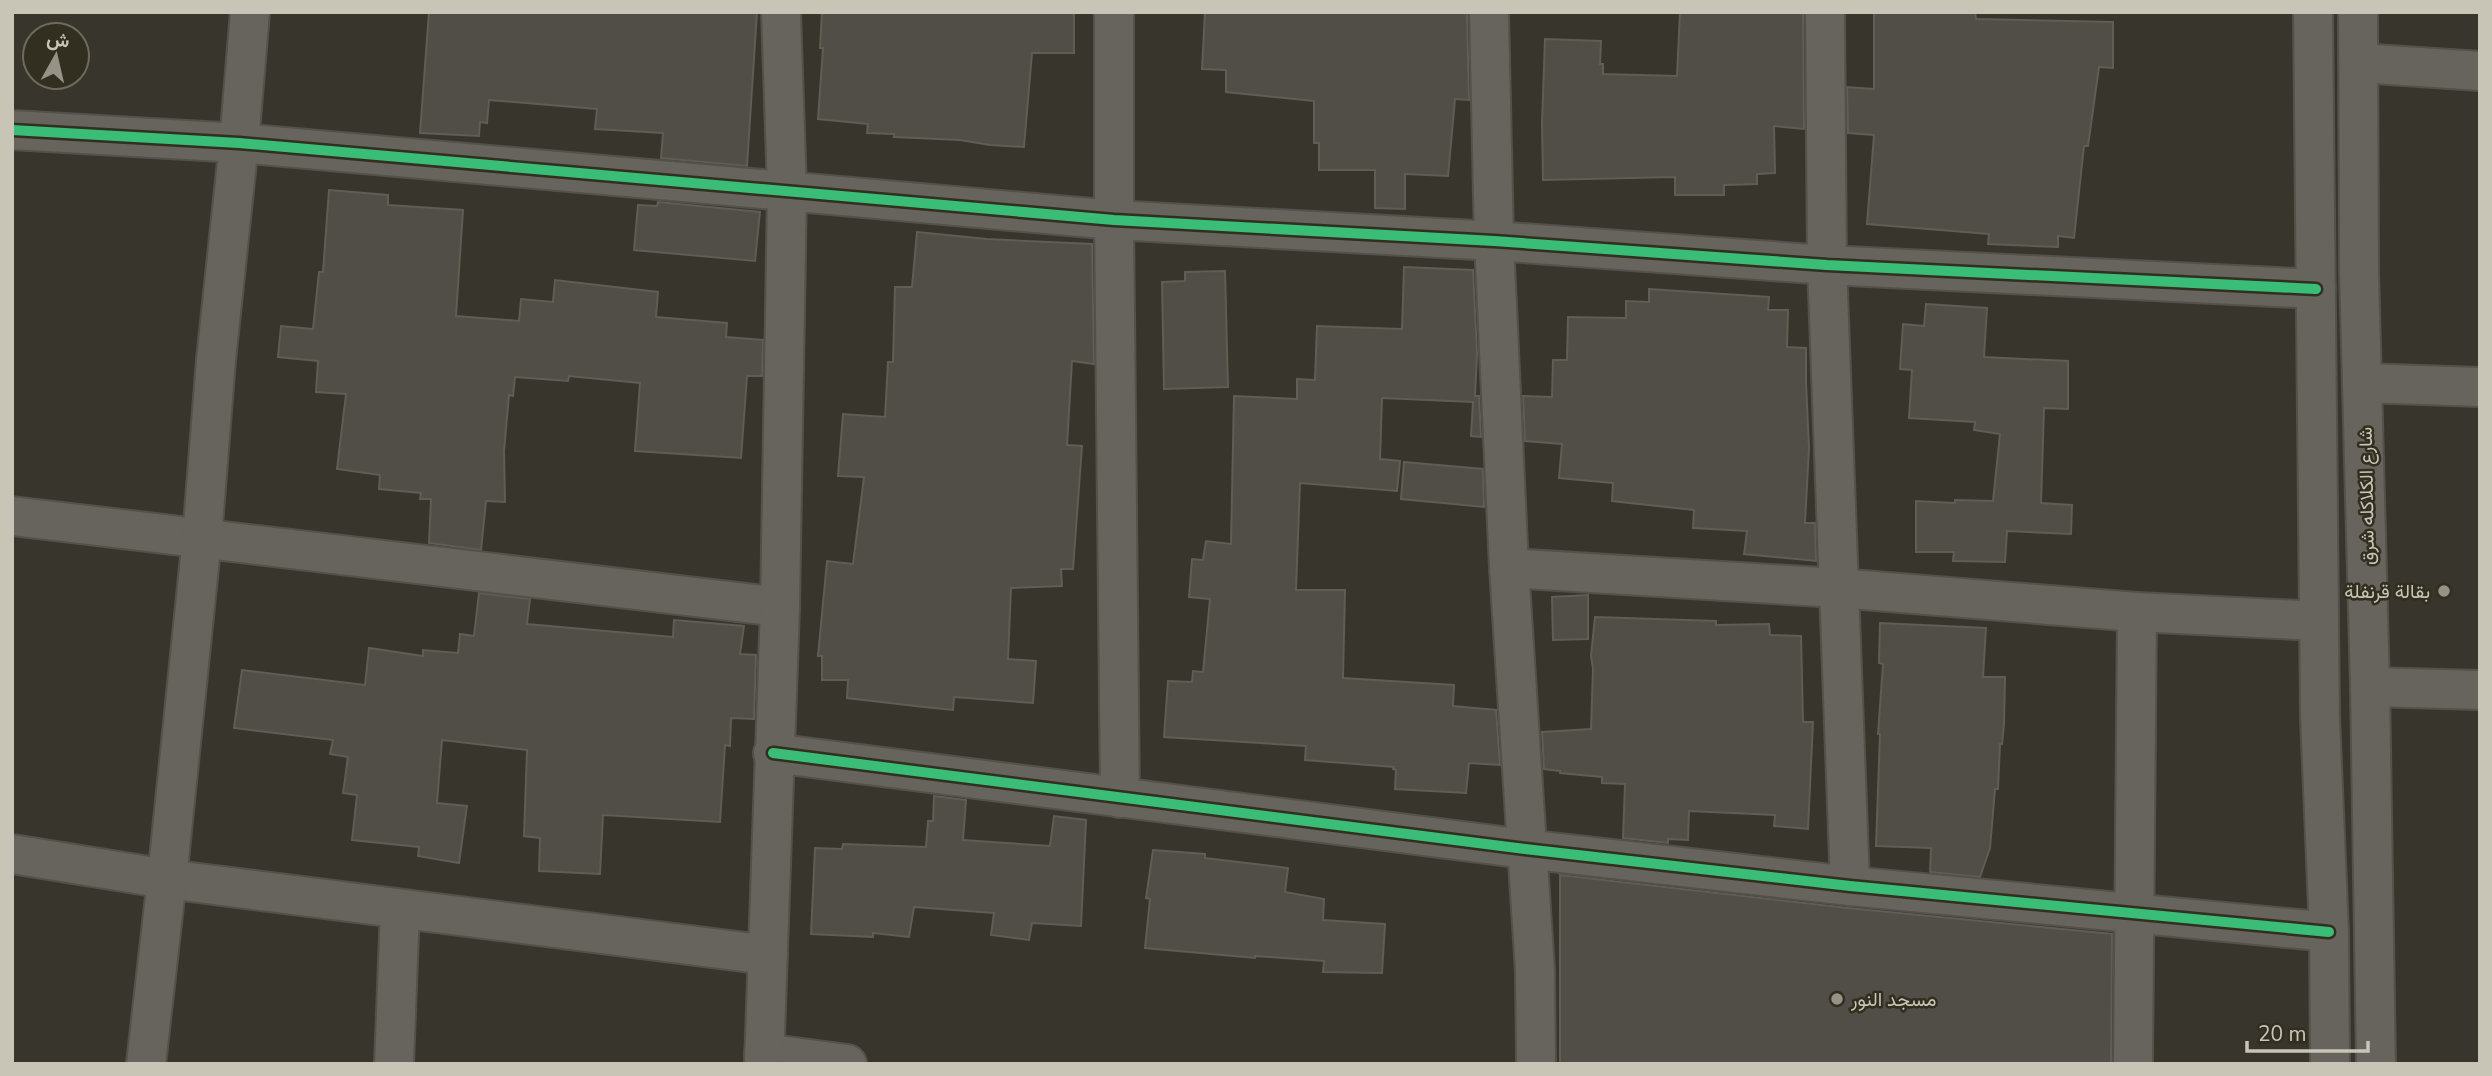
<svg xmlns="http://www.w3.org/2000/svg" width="2492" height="1076" viewBox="0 0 2492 1076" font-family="'Nunito Sans',Vazirmatn,sans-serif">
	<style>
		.building { fill: #504e46; stroke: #5f5d54; stroke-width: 2 }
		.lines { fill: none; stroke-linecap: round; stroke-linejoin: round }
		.minor-casing { stroke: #52514a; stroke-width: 42 }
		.minor { stroke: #66645c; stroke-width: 38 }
		.cycleway-casing { stroke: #322f20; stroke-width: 15 }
		.cycleway { stroke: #3abd76; stroke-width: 10 }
		.poi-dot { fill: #959386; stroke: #322f20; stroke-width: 2.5 }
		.labels { text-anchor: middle; stroke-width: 5; stroke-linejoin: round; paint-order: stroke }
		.street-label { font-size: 19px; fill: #c8c5b7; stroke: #322f20 }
		.poi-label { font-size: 19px; fill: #c8c5b7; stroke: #322f20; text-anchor: end }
	</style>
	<rect width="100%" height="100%" fill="#37352c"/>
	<!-- building -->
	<g class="building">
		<path d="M429,12H757L747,166L661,158L663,133L595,129L597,109L489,100L487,123L480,122L479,136L420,133Z"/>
		<path d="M822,12H1074V53H1032L1024,147L990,145L960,140L894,137V134L867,133L868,124L818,119L823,48H820Z"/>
		<path d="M1205,12H1467L1469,100L1455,99L1448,176L1405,174V209L1375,208V170H1319V143H1314V101L1226,92V70L1202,69Z"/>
		<path d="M1680,12H1803L1804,129L1774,126L1775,173L1757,174V184L1724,185V195H1675V177L1543,180L1542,123L1545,39L1601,41L1600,64H1603V74L1677,76Z"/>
		<path d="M1874,12H1975L1976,19L2113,22V68L2099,67L2088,146H2084L2074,238L2058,236V247L1988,244L1989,234L1867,224L1874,135L1848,133L1847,87L1874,89Z"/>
		<path d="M329,190L388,195V205L463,210L456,316L519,321L521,299L553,302L555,280L658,292L656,317L727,323L726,337L763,340L762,376H747L741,458L635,451L640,383L569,376L568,381L515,377L513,396L509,395L504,451L505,502L486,501L481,550L429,543L431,499H420L421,493L379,489L380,475L337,469L346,394L316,392L318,361L278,357L281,326L313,329L319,272H323Z"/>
		<path d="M658,202L760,212L755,261L634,250L638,205L657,206Z"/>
		<path d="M917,232L987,239L1092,244L1094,364L1072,361L1067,445L1082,446L1073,569H1061L1062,586L1011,588L1008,659L1036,661L1033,703L954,697L953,710L924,707L847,698L848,680H822V656H818L827,561L853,564L864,477L838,476L843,414L885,417L888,362H893L895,287H912Z"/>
		<path d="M1404,267L1473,270L1477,354L1475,396H1479L1481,437L1471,436L1473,402L1382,398L1380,459L1400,461L1397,491L1300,483L1296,590H1345L1343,678L1454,685L1453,706L1496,710L1500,765L1469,763L1466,793L1395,789L1396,770L1393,769L1394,767L1305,760L1306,746L1164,737L1168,681L1192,682L1193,671L1203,672L1210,599L1189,597L1192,559L1203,560L1206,541L1231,544L1234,396L1297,399V379L1315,380L1317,326L1402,329Z"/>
		<path d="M1225,271L1228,387L1164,389L1162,282L1185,281V272Z"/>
		<path d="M1649,289L1769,297L1768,310H1788L1787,347L1806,348V382L1809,448L1805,523H1815L1816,561L1744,554L1747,531L1693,528L1694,510L1612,501L1613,483L1559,478L1562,444L1525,441L1523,396L1552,397L1553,360H1567L1568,317L1626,318V301L1649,302Z"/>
		<path d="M1926,304L1987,308L1984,357L2068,361V409L2044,408L2041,503L2072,505L2071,534L2007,531L2005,562L1953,561L1954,552H1916V501L1955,503V500L1993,501L2000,434L1974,430L1975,422L1909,418L1912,370L1900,369L1903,324L1924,326Z"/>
		<path d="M1404,462L1483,469L1484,507L1401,499Z"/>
		<path d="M479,593L530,599L527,624L673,637L674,620L744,626L740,654L756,655L754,719L731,718L730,746L725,745L720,822L603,815L600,874L539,871L540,838L524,836L527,750L442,740L437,803L467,806L459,863L418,856L419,847L352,840L357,795L343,793L348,757L330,754L333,740L234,728L242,670L365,685L369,648L423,656V650L458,653L460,634L474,636Z"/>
		<path d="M1588,595V639L1553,640L1552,597Z"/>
		<path d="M1595,617L1716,621V625L1769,624L1770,635L1801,636L1803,722H1813L1808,829L1774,826L1775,815L1689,811L1688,840L1668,839V843L1623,838L1625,784L1602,783V777L1560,773V771L1544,769L1542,732L1591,729L1593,669L1591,656Z"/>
		<path d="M1880,623L1986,628L1983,677H2005L2004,724L2002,744H2000L1998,789H1995L1990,848L1980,877L1930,872L1931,848L1876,846L1880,734H1878L1883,664L1879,663Z"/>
		<path d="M934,796L966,800L963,840L1050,846L1054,816L1086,820L1081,926L1032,923L1029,940L991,935L994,913L914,907L909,937L873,933V937L811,934L815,848L842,849L843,844L926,847L928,821H933Z"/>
		<path d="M1153,850L1205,854V858L1288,868L1285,892L1324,899L1323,920L1385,924L1382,973L1323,972L1324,961L1255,956V958L1145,948L1150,899L1146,898Z"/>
		<path d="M1560,875L1848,908L2112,934L2111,1064H1560Z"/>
	</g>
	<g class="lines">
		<!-- minor casing -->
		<g class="minor-casing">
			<g id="minor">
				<path d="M1114,12V220L1120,798"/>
				<path d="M1489,12L1494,241L1509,568L1535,971L1536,1064"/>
				<path d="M1825,12L1827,265L1850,886"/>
				<path d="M2313,12L2320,717L2329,932L2330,1064"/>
				<path d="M2358,12L2359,270L2370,687L2376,1064"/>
				<path d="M2359,63L2480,71"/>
				<path d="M12,130L239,143L1114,220L1494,241L1827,265L2316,289"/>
				<path d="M2363,383L2480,387"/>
				<path d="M12,516L780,607"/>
				<path d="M1509,568L1838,588L2137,612L2319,621"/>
				<path d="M2370,687L2480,690"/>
				<path d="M773,753L1525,849L1850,886L2329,932"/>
				<path d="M12,854L167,879L768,955"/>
				<path d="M764,1053L847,1064"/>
				<path d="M146,1064L167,879L202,538L216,360L239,143L250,12"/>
				<path d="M394,1064L400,909"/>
				<path d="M764,1064L780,607L787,191L781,12"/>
				<path d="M2133,1064L2137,612"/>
			</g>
		</g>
		<!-- minor -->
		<use href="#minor" class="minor"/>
		<!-- cycleway casing -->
		<g class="cycleway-casing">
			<g id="cycleway">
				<path d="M12,130L239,143L1114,220L1494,241L1827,265L2316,289"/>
				<path d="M773,753L1525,849L1850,886L2329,932"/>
			</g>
		</g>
		<!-- cycleway -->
		<use href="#cycleway" class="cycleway"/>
	</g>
	<!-- markers -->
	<g class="poi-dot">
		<circle cx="2444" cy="591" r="7"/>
		<circle cx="1837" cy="999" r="7"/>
	</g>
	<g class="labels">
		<!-- street labels -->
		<g class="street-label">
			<text transform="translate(2366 496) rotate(-91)" y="7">شارع الكلاكله شرق</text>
		</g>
		<!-- poi labels -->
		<g class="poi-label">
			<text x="2430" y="598">بقالة قرنفلة</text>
			<text x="1851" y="1006" text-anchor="start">مسجد النور</text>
		</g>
	</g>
	<!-- border -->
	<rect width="2492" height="1076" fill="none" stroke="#c8c5b7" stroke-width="28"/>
	<!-- north arrow -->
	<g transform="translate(56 56) rotate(8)"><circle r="33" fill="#322f20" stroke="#6e6b5c" stroke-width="2"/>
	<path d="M0-5L12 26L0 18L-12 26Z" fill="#959386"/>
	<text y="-10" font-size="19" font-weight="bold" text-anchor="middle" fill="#c8c5b7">ش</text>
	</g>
	<!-- scale -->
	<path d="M2247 1041v10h121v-10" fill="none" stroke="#c8c5b7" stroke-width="3.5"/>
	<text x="2258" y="1041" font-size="21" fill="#c8c5b7" stroke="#322f20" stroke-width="5" paint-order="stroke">20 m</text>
</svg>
